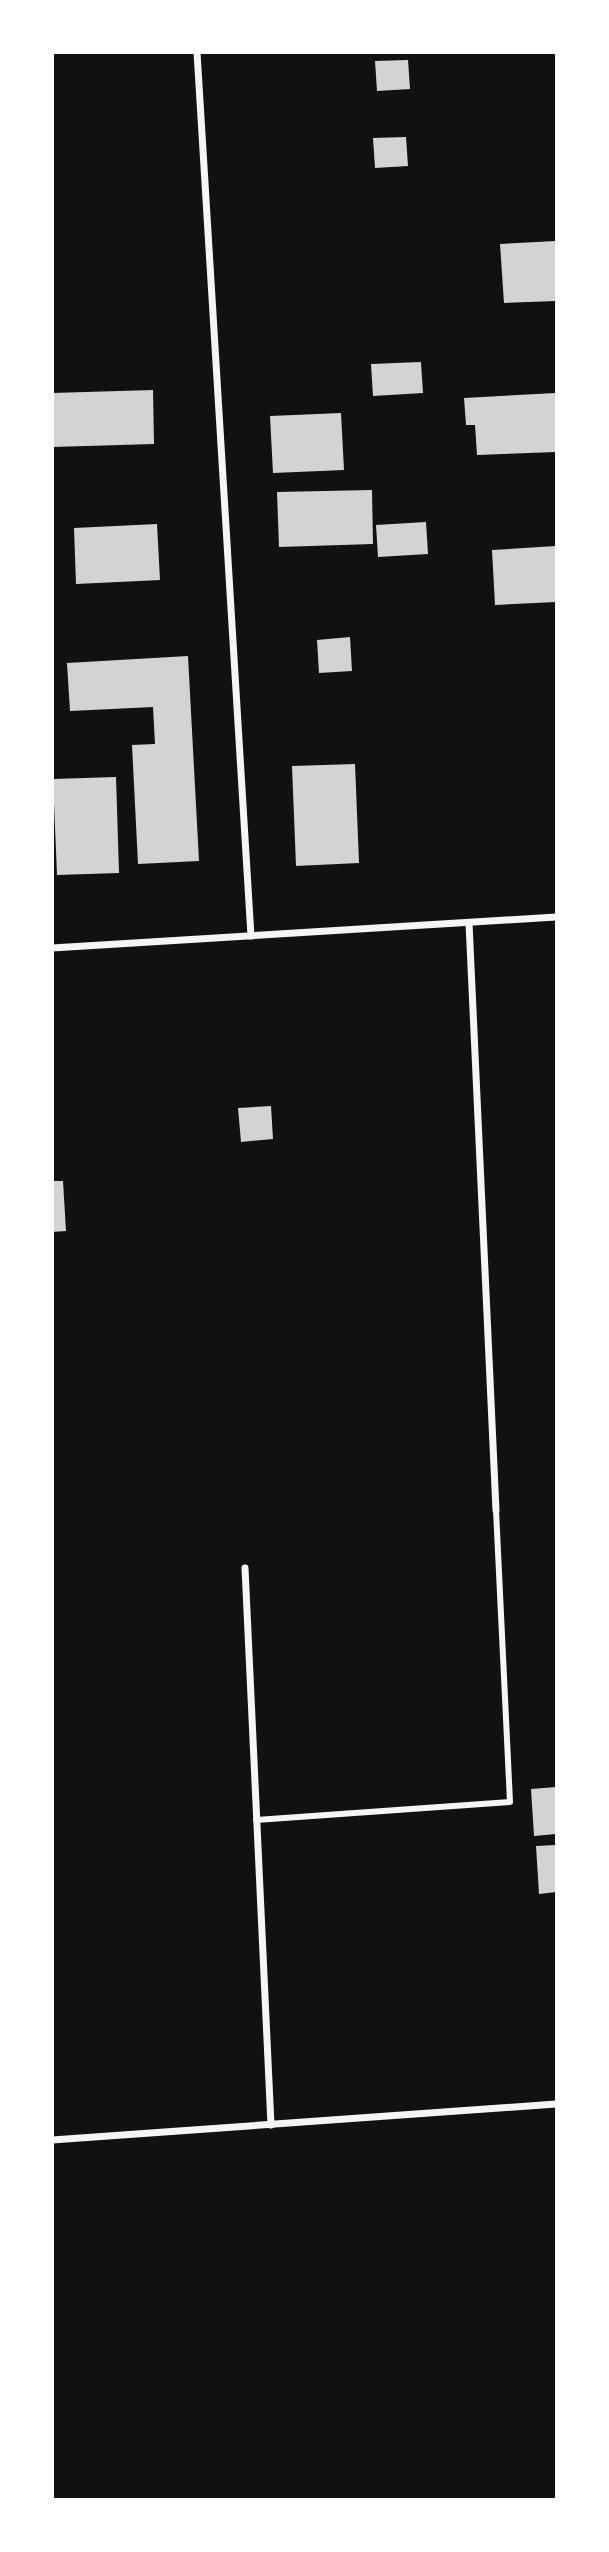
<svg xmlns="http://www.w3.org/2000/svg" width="609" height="2552" viewBox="0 0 609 2552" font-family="'Public Sans',sans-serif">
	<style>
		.building { fill: #d3d3d3 }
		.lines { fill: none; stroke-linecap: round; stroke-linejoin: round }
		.pedestrian { stroke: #f5f5f5; stroke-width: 6 }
		.minor { stroke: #f5f5f5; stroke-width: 7 }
	</style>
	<rect width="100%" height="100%" fill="#111"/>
	<!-- building -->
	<g class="building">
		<path d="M408,60L410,89L377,91L375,61Z"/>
		<path d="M406,137L408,166L375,168L373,138Z"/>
		<path d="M556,241V301L504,303L500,244Z"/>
		<path d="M421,362L423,393L373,396L371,364Z"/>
		<path d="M153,390L154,444L52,447V393Z"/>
		<path d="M556,393V452L477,455L475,425H466L464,398Z"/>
		<path d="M341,413L344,470L273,473L270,416Z"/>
		<path d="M372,490L373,544L279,547L277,492Z"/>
		<path d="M426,522L428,554L378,557L376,525Z"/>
		<path d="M157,524L160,580L76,584L74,528Z"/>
		<path d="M556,546V602L495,605L492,550Z"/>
		<path d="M350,637L352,671L319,673L317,640Z"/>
		<path d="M188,656L199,861L138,864L132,745L155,744L153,707L70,711L67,663Z"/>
		<path d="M355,764L359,863L296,866L292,766Z"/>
		<path d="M116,777L119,873L57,875L53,779Z"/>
		<path d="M271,1106L273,1139L241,1142L238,1108Z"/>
		<path d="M52,1181H63L66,1231L52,1232Z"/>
		<path d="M556,1787V1834L534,1836L531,1789Z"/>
		<path d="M556,1845V1892L539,1894L536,1846Z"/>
	</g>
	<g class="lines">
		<!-- pedestrian -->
		<path class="pedestrian" d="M256,1820L510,1802L496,1510"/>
		<!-- minor -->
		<g class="minor">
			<path d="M197,52L251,936"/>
			<path d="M469,923L496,1510"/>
			<path d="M52,948L556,917"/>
			<path d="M245,1568L271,2125"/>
			<path d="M52,2140L556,2104"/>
		</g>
	</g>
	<!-- border -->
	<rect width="609" height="2552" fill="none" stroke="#ffffff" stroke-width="108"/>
</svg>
